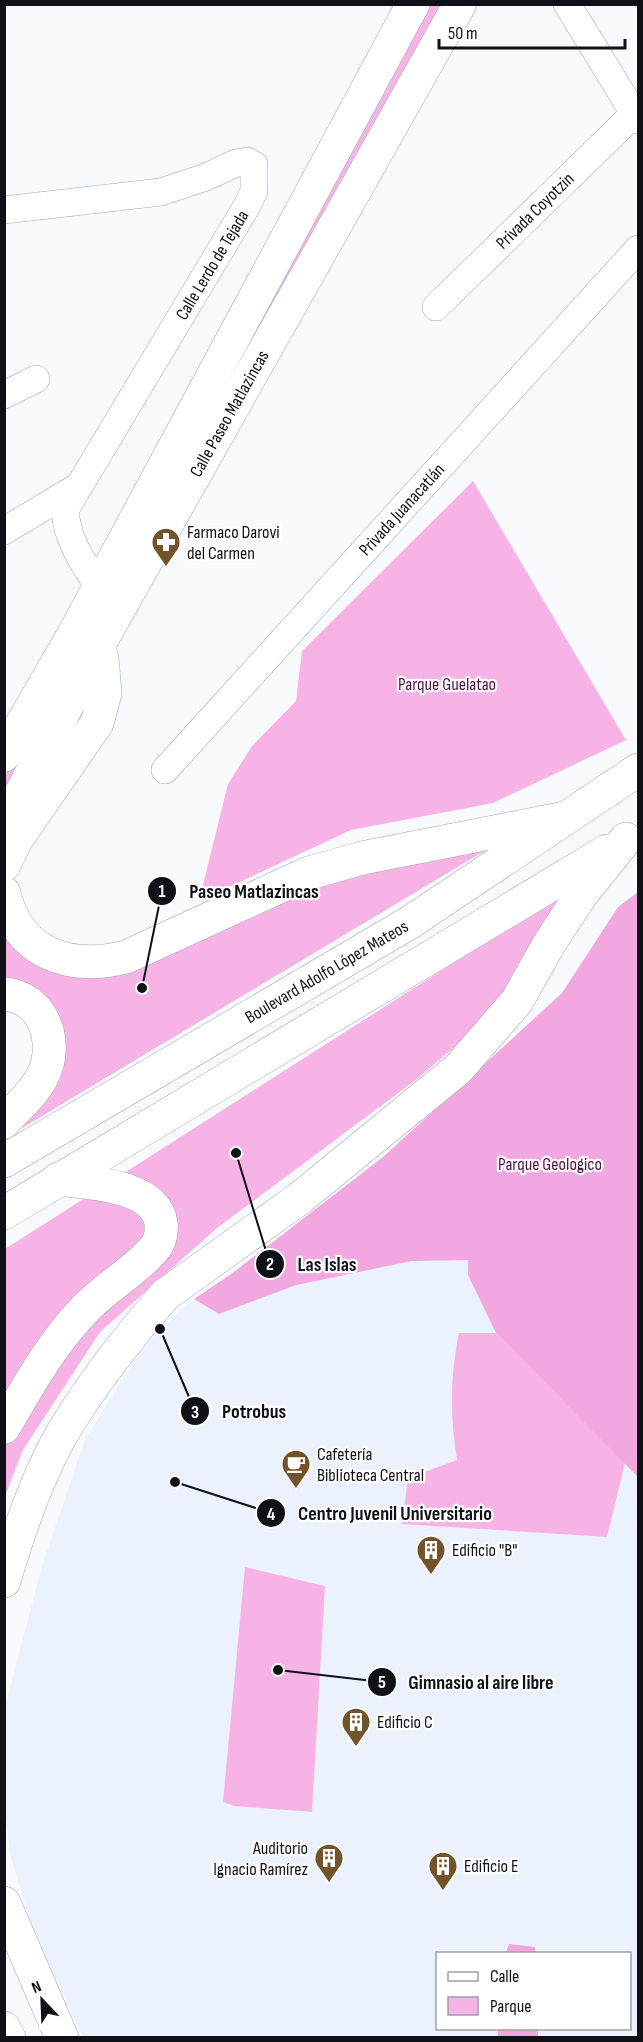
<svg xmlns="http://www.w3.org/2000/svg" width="643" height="2042" viewBox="0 0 643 2042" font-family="'Sofia Sans Condensed',sans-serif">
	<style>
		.built { fill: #ecf1fe; fill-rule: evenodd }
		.green { fill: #f7b3e6 }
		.forest { fill: #f3a7e1 }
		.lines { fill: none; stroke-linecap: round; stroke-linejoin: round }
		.minor-casing { stroke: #a2a7b4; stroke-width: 28 }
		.major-casing { stroke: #a2a7b4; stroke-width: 34 }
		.highway-casing { stroke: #a2a7b4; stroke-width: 34 }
		.minor { stroke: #fff; stroke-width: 27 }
		.major { stroke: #fff; stroke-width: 33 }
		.highway { stroke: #fff; stroke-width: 33 }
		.labels { text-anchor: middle; stroke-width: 4.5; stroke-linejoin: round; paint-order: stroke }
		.street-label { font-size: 18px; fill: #101116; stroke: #fff }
		.poi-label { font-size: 18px; fill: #101116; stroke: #fff; text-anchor: start }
		.park-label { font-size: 18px; fill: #531148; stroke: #fff }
		.leader { fill: none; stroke: #101116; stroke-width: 2 }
		.callout-dot { fill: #101116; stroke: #fff; stroke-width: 2 }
		.mark-label { font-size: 18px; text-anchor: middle; font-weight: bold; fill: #fff }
		.callout-label { font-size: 20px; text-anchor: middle; font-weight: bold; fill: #101116; stroke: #fff; stroke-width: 4.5; stroke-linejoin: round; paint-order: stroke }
	</style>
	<rect width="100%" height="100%" fill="#f9fafd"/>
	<!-- built -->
	<path class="built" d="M638,975V2037H83L33,1931L10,1854L4,1800L5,1707L42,1566L85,1440L138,1354L181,1309ZM438,1954H630V2028H438Z"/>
	<!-- green -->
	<g class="green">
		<path d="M425,5H443L5,794V776L41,705Z"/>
		<path d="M473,481L626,740L493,803L351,830L199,901L228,784L252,746L296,701L302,651Z"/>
		<path d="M491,847L12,1134L61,1063L5,982L4,926C20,956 32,963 63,973L327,883Z"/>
		<path d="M566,891L489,1017L417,1079L217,1228L100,1332L23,1450L5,1496V1249Z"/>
		<path d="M459,1333H496L625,1463L607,1537L402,1524L408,1478L457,1460C450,1416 450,1377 459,1333Z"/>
		<path d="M245,1567L325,1586L312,1812L234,1806L223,1802Z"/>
	</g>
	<!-- forest -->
	<g class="forest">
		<path d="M638,892V1477L496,1333L468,1275V1260L412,1261L296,1285L219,1314L194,1299L230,1275L383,1157L562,993L618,907Z"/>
		<path d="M509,1944L535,1947L536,1953H506Z"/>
		<rect x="498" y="2029" width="40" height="8"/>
	</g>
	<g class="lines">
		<!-- minor casing -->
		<g class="minor-casing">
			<g id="minor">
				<path d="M567,4L638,120"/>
				<path d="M4,210L161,192L206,177L236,163L247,161L254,165V191L248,204L65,510C67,540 82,561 98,586"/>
				<path id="s1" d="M436,307L638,110"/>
				<path d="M4,395L36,379"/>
				<path d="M4,531L77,487"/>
				<path id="s2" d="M165,770L638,249"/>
			</g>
		</g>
		<!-- major casing -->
		<g class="major-casing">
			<g id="major">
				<path id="s3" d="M4,1161L409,923L638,770"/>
				<path d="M4,1213L607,851"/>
				<path d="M4,1581C18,1533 35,1483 59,1439C88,1388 127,1339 165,1295L300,1198L458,1069L517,1001L549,944L581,895L626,839"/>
				<path d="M4,1903L62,2038"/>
			</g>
		</g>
		<!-- highway casing -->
		<g class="highway-casing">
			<g id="highway">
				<path d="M4,755L75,632L413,4"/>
				<path id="s4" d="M4,826L97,648L460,4"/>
				<path d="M4,865L16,840L97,723L105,693L102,658L97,648"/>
				<path d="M4,893C18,954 69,971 126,957L309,873L362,858L565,818"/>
				<path d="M4,994C44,997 59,1043 43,1075C35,1093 17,1107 4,1122"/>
				<path d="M4,1427C29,1385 51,1344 85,1309C106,1287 134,1272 154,1249C160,1242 162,1232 161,1223C155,1184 88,1183 58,1179"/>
				<path d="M4,2028L9,2038"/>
			</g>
		</g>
		<!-- minor -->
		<use href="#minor" class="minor"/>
		<!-- major -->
		<use href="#major" class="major"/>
		<!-- highway -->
		<use href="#highway" class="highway"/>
	</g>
	<!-- icons -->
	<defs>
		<g id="pharmacy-pin" transform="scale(1.5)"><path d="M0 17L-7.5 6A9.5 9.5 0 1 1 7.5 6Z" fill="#735329" stroke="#fff"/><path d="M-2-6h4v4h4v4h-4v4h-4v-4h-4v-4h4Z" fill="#fff"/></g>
		<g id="cafe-pin" transform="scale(1.5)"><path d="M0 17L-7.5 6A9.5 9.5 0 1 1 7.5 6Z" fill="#735329" stroke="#fff"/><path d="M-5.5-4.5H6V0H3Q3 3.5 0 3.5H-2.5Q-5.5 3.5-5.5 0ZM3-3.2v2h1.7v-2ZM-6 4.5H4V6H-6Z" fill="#fff"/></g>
		<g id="building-pin" transform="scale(1.5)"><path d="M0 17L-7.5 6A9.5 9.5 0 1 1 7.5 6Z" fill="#735329" stroke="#fff"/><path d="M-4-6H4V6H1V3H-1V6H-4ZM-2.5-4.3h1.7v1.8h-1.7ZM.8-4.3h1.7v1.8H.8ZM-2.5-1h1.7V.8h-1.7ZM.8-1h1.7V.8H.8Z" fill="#fff"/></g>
	</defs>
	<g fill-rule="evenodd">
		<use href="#pharmacy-pin" x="166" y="542"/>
		<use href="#cafe-pin" x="296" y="1464"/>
		<use href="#building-pin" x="431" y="1550"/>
		<use href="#building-pin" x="356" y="1722"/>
		<use href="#building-pin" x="329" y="1858"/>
		<use href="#building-pin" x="443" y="1866"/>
	</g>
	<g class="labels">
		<!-- street labels -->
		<g class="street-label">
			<text dy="6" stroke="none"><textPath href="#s1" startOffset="138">Privada Coyotzin</textPath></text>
			<text transform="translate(212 265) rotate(-59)" y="6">Calle Lerdo de Tejada</text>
			<text dy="6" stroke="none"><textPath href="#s4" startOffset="470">Calle Paseo Matlazincas</textPath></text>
			<text dy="6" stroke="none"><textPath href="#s2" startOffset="352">Privada Juanacatlán</textPath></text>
			<text dy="6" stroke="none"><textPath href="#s3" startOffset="374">Boulevard Adolfo López Mateos</textPath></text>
		</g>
		<!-- poi labels -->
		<g class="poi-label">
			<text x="187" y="538">Farmaco Darovi<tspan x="187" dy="21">del Carmen</tspan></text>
			<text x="317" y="1460">Cafetería<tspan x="317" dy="21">Biblioteca Central</tspan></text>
			<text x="452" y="1556">Edificio "B"</text>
			<text x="377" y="1728">Edificio C</text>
			<text x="308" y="1854" text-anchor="end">Auditorio<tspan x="308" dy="21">Ignacio Ramírez</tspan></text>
			<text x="464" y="1872">Edificio E</text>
		</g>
		<!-- park labels -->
		<g class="park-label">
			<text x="447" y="690">Parque Guelatao</text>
			<text x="550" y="1170">Parque Geologico</text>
		</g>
	</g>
	<!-- callouts -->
	<path class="leader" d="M142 988L162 891M236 1153L270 1264M160 1329L195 1411M175 1482L271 1513M278 1670L382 1682"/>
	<g class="callout-dot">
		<circle cx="142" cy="988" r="6"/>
		<circle cx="236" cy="1153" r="6"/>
		<circle cx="160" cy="1329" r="6"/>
		<circle cx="175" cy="1482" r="6"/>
		<circle cx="278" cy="1670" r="6"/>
		<circle cx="162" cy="891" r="15"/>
		<circle cx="270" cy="1264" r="15"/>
		<circle cx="195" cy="1411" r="15"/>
		<circle cx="271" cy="1513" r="15"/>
		<circle cx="382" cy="1682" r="15"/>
	</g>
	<g class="mark-label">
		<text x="162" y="897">1</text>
		<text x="270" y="1270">2</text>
		<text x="195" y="1418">3</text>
		<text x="271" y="1520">4</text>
		<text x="382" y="1688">5</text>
	</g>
	<g class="callout-label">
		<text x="254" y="898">Paseo Matlazincas</text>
		<text x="327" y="1271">Las Islas</text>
		<text x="254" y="1418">Potrobus</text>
		<text x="395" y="1520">Centro Juvenil Universitario</text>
		<text x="481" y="1689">Gimnasio al aire libre</text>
	</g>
	<!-- border -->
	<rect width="643" height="2042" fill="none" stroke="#101116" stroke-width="12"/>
	<!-- legend -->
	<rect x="436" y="1952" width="195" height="78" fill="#ffffff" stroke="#9fa0a2" stroke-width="1.5"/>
	<rect x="448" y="1972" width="30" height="9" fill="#ffffff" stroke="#9fa0a2" stroke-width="1.5"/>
	<text x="490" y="1982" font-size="18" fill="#101116">Calle</text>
	<rect x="448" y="1997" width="30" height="18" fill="#f7b3e6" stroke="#9fa0a2" stroke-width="1.5"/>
	<text x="490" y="2012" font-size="18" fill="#101116">Parque</text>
	<!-- north arrow -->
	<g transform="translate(42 2000) rotate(337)" stroke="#ffffff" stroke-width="4.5" paint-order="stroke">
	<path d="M0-4.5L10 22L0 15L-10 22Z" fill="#101116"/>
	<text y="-9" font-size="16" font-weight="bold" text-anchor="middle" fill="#101116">N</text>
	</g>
	<!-- scale -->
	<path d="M439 39v9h186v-9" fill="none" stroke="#101116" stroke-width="3"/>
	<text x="448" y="39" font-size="18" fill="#101116" stroke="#ffffff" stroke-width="4.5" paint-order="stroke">50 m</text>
</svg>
